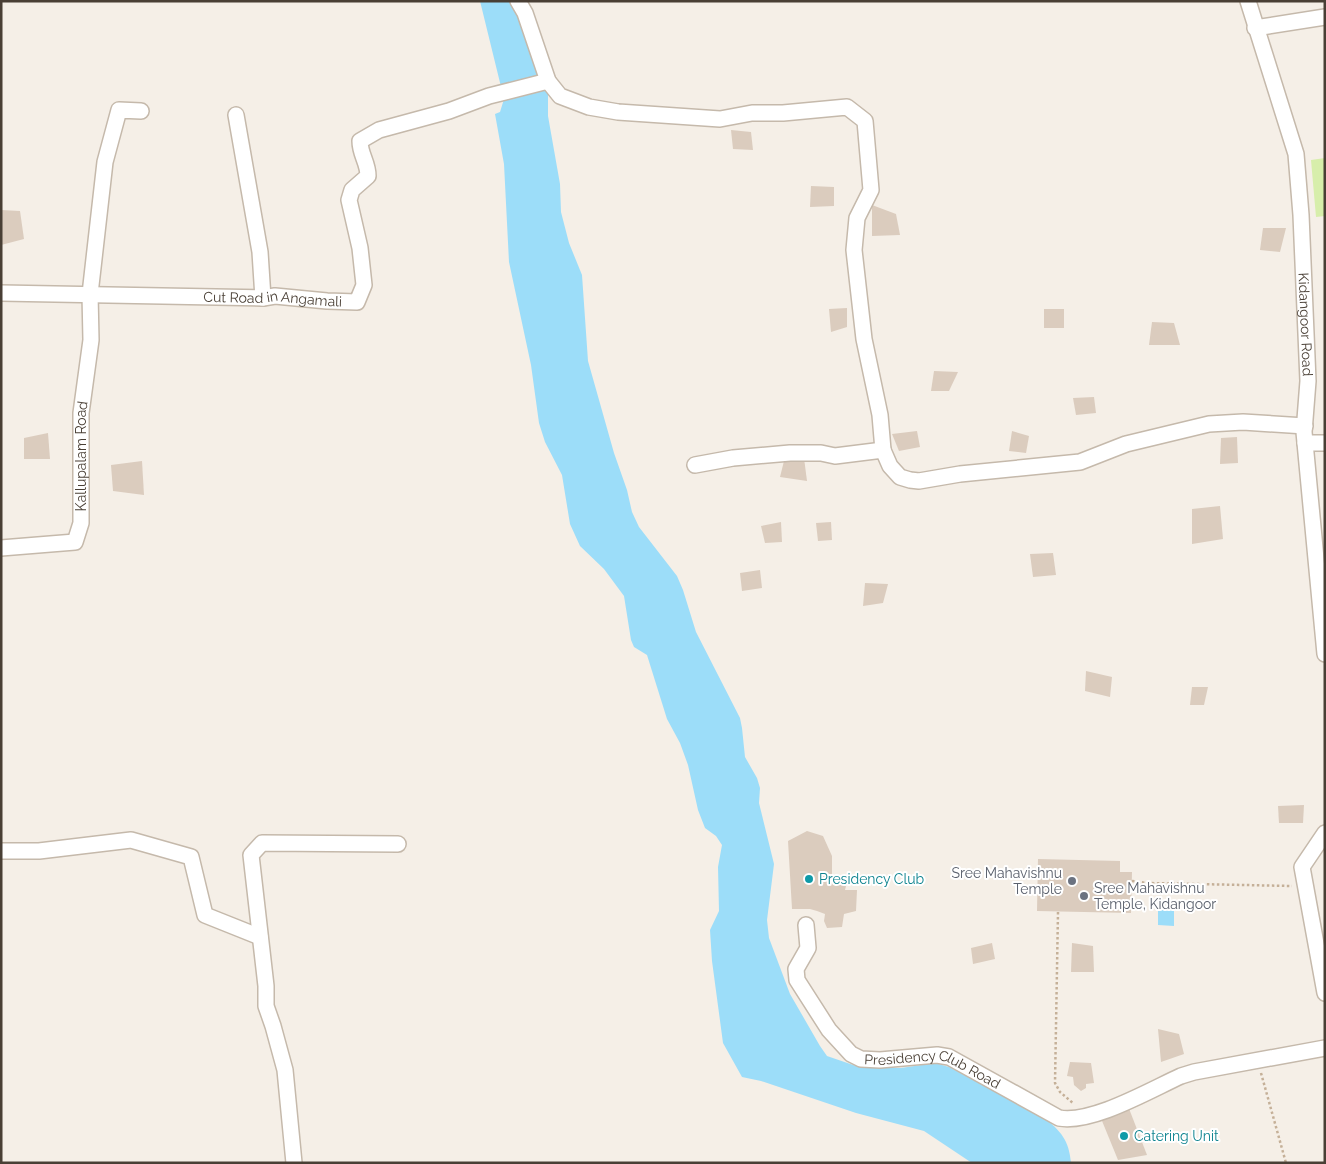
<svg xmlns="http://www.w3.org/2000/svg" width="1326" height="1164" viewBox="0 0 1326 1164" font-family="Raleway,sans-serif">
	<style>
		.green { fill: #d7eeab }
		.water { fill: #9cddf9 }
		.building { fill: #dbccbe }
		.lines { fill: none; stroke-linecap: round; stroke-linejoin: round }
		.minor-casing { stroke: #c5b9ab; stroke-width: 18 }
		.path { stroke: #c5b098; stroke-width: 2.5; stroke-dasharray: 2.5 2.5; stroke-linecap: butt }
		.minor { stroke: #fff; stroke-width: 15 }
		.culture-dot { fill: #0f9aa8; stroke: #fff; stroke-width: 2 }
		.worship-dot { fill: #6b7280; stroke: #fff; stroke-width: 2 }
		.labels { text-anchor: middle; stroke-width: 4; stroke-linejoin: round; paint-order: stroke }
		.street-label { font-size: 14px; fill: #493f35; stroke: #fff }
		.worship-label { font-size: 14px; fill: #5b616d; stroke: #fff; text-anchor: end }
		.culture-label { font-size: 14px; fill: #0d838f; stroke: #fff; text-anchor: start }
	</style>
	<rect width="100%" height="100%" fill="#f5efe7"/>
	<!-- green -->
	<path class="green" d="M1325,158V216L1316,217L1311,160Z"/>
	<!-- water -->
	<g class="water">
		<path d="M480,1H510L533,36L548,94V116L560,184L561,212L569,243L582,275L588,361L614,453L627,490L632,512L639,527L677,576L683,590L696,632L740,718L742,728L745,757L757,778L760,788L759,803L774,864L767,920L769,938L790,994L820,1046L827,1056L859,1067L901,1068L935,1063L949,1067L1043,1117C1061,1131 1069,1140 1071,1163H972L924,1131L856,1113L761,1081L742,1077L723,1043L712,961L710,930L719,911L718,867L722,845L716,836L705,828L698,810L688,765L680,743L667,719L647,655L634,647L631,640L624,596L604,569L580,546L570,524L562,475L545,442L539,423L531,365L509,262L504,164L495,114L500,112L504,99Z"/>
		<path d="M1158,910H1174V926L1158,925Z"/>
	</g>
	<!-- building -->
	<g class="building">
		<path d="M731,130L751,132L753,150L733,149Z"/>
		<path d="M811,186L834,187V206L810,207Z"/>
		<path d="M872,205L896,214L900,235L872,236Z"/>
		<path d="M1,210L20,211L24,239L1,245Z"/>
		<path d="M1263,228H1286L1280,252L1260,250Z"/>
		<path d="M847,308V327L831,332L829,309Z"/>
		<rect x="1044" y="309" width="20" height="19"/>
		<path d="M1152,322L1174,323L1180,345H1149Z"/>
		<path d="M934,371L958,372L949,391H931Z"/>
		<path d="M1094,397L1096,413L1076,415L1073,398Z"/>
		<path d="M917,431L920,447L899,451L892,434Z"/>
		<path d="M1012,431L1029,436L1026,453L1009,451Z"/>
		<path d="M48,433L50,459H24V438Z"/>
		<path d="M1237,437L1238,463L1220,464L1221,438Z"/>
		<path d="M785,457L804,458L807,481L780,477Z"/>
		<path d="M142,461L144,495L113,491L111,465Z"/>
		<path d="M1220,506L1223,539L1192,544V509Z"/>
		<path d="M781,522L782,542L765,543L761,526Z"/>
		<path d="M831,522L832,540L818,541L816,523Z"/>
		<path d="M1053,553L1056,575L1033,577L1030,554Z"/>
		<path d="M760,570L762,588L742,591L740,573Z"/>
		<path d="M865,583L888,584L883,603L863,606Z"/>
		<path d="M1086,671L1112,677L1110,697L1085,691Z"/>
		<path d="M1192,687H1208L1204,705H1190Z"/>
		<path d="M1304,805L1303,823H1279L1278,806Z"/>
		<path d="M807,831L823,836L832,856V877L825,881L846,886L845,890H857L856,911L844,914L842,927L827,928L824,921L825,914L817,911L810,909H792L788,841Z"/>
		<path d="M1038,859L1120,861V872H1132L1131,913L1037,911Z"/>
		<path d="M992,943L995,959L973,964L971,948Z"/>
		<path d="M1072,943L1093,946L1094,972H1071Z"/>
		<path d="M1158,1029L1179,1034L1184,1054L1161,1062Z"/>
		<path d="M1070,1062L1091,1063L1094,1083L1086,1084V1088L1081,1091L1074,1085L1073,1077L1067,1076Z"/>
		<path d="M1128,1106L1147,1155L1118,1160L1100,1116Z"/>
	</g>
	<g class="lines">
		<!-- minor casing -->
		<g class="minor-casing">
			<g id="minor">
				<path d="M518,1L525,13L548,81L560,96L589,107L618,112L720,119L752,113H783L847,107L865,121L871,190L857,218L854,250L864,339L880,415L883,450"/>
				<path id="s1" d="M1248,1L1296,154L1301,215L1308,381L1304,432L1325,654"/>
				<path d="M1255,28L1325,17"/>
				<path d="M236,115L260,252L263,298"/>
				<path id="s2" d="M1,293L263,298L275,296L327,301L357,302L364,285L360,248L349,200L352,190L368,176C368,162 360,155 360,141L379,130L449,111L489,96L548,81"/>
				<path d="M1305,443H1325"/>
				<path d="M695,465L733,458L790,453H821L835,456L883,450L890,466L900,477L910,480L919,481L960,474L1080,462L1126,444L1209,424L1243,422L1305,426"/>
				<path id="s3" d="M1,548L75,542L81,523V413L91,340L90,294L105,162L119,110L141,111"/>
				<path d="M1325,833L1302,867L1325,993"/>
				<path d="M1,851H39L131,840L191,857L205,915L260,937"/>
				<path id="s4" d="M806,925L808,948L796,969L797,980L829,1030L851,1054L861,1059L880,1060L937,1055L949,1057L1059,1118C1092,1124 1150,1090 1181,1076L1194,1072L1325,1048"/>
				<path d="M294,1163L285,1070L273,1026L266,1006V986L251,855L262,843L398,844"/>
			</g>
		</g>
		<!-- path -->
		<g class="path">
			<path d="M1132,881L1147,883L1292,886"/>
			<path d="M1058,912L1055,1083L1060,1092L1074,1104"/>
			<path d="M1261,1073L1286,1163"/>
		</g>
		<!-- minor -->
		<use href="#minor" class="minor"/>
	</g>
	<!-- markers -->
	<g class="culture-dot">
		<circle cx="809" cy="879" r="5"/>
		<circle cx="1124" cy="1136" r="5"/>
	</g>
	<g class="worship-dot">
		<circle cx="1072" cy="881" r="5"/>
		<circle cx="1084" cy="896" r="5"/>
	</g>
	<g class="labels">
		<!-- street labels -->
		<g class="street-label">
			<text dy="5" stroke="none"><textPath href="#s2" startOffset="272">Cut Road in Angamali</textPath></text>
			<text dy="5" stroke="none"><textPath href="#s1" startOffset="331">Kidangoor Road</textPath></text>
			<text dy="5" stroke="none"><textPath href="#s3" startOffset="161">Kallupalam Road</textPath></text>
			<text dy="5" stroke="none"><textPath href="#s4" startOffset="236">Presidency Club Road</textPath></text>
		</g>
		<!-- worship labels -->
		<g class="worship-label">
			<text x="1062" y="878">Sree Mahavishnu<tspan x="1062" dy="16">Temple</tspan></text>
			<text x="1094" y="893" text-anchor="start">Sree Mahavishnu<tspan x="1094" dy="16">Temple, Kidangoor</tspan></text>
		</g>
		<!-- culture labels -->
		<g class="culture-label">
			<text x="819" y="884">Presidency Club</text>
			<text x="1134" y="1141">Catering Unit</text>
		</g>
	</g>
	<!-- border -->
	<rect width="1326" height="1164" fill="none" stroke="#493f35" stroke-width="5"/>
</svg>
